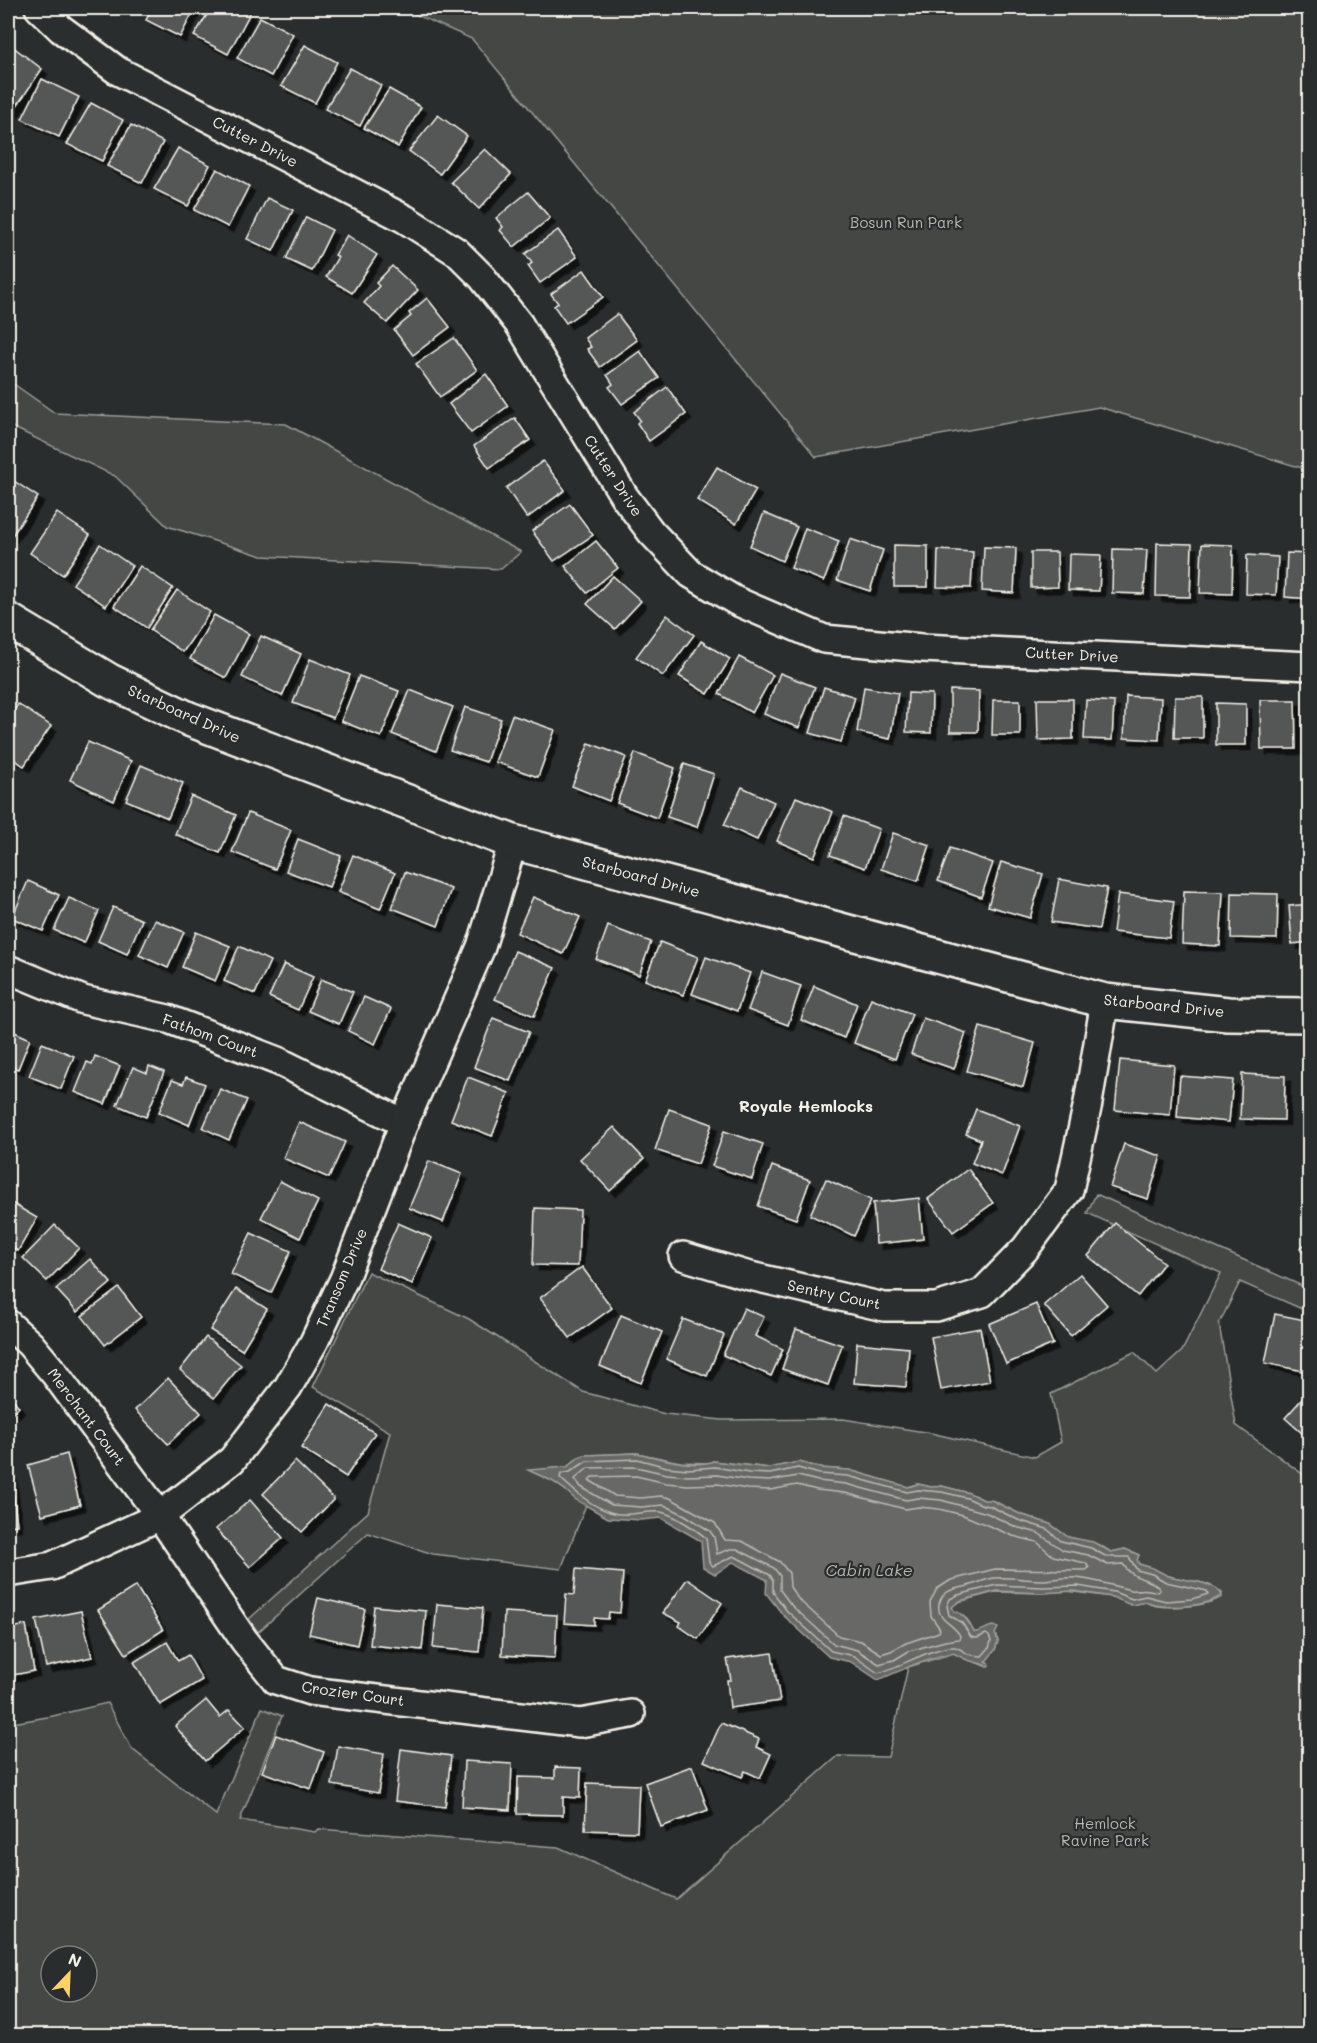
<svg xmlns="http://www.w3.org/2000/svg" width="1317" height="2043" viewBox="0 0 1317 2043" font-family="Mali,sans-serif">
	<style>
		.green { fill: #444645; stroke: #9c9c96; stroke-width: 1.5; fill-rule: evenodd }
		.water { fill: #676866; stroke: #9f9f9a; stroke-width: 1.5 }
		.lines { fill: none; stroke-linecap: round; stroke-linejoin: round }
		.shore { stroke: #bcbab4; stroke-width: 1.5 }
		.building { fill: #555756; stroke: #f4f1e8; stroke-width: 1.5; filter: url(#shadow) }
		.minor-casing { stroke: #f4f1e8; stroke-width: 32 }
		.tertiary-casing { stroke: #f4f1e8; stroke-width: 38 }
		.minor { stroke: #2a2d2e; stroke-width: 27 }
		.tertiary { stroke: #2a2d2e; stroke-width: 33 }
		.labels { text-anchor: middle; stroke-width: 4.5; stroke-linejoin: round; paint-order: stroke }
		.street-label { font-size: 15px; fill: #f4f1e8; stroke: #2a2d2e }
		.park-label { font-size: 15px; fill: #b6b5af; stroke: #2a2d2e }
		.neighbourhood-label { font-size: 16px; font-weight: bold; fill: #f4f1e8; stroke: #2a2d2e }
		.water-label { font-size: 16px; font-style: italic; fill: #b5b3ae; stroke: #2a2d2e }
	</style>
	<defs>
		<filter id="shadow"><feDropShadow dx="5.5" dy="5.5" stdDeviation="0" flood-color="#0009"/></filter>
	</defs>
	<rect width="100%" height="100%" fill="#2a2d2e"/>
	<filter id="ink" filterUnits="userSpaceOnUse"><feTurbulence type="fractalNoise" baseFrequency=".0167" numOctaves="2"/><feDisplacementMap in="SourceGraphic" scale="12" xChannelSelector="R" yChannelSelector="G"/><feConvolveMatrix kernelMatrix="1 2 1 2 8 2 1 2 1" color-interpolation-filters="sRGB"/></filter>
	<g filter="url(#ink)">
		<!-- green -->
		<g class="green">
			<path d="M401,8H1296L1309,13V470L1099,407L816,457L472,39Z"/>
			<path d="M8,380L55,413L286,424L521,552L501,569L262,556L167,526L115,476L8,425Z"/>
			<path d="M1096,1194L1309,1289V1312L1240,1282L1219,1324L1236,1425L1309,1479V2035L8,2036V1724L53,1716L107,1703L132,1749L216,1815L262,1708L282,1716L240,1820L315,1832L318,1829L558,1847L676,1899L838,1756L888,1757L908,1667L954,1653L987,1667L986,1661L995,1650L998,1641L995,1634L974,1632L967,1619L954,1611L952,1607L955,1603L995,1592L1042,1593L1066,1591L1112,1597L1137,1604L1146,1602C1161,1611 1207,1607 1222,1597V1593C1207,1579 1185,1582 1166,1575C1157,1572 1149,1567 1139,1564L1137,1560L1139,1555L1125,1549L1111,1552L1100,1545L1068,1537L1050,1524L1020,1514L994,1501L984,1500L969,1493L942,1486L931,1487L918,1484L908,1487L849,1470L820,1468L799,1462L769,1468L713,1461L710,1463L680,1462L637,1453L585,1455L579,1457L567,1467L530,1471L552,1481L586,1505L561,1569L433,1554L368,1533L258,1632L249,1619L368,1512L390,1432L313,1387L368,1272L469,1319L583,1392L665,1414L722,1420L843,1419L931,1433L1035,1457L1061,1442L1051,1394L1134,1352L1157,1374L1182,1351L1221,1273L1087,1213ZM51,1956H87V1992H51Z"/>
		</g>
		<!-- water -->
		<path class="water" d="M637,1453C656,1457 695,1469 713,1461L769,1468L799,1462L820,1468L849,1470L908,1487L918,1484L931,1487L942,1486L969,1493L984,1500H991L1020,1514L1050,1524L1068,1537L1093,1542L1111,1552L1125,1549L1139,1555L1137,1560L1139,1564L1153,1568L1168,1576L1203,1583L1216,1588L1222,1594C1213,1607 1159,1610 1146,1602L1131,1605L1112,1597L1074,1591L1042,1593L997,1591L960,1601L952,1607L954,1611C964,1613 969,1623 974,1632C981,1633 987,1626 994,1626L998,1628L995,1634L998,1641L995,1650L986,1661L989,1663V1666L967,1660L953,1653C927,1657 903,1670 878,1680L851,1662L829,1657L783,1615L766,1593L767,1580L733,1562L715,1574L703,1567L701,1541L661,1518L641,1520L608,1518L576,1500L564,1489L552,1481L528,1470L567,1467L579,1457L585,1455Z"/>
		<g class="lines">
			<!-- shore -->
			<g class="shore">
				<path d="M637,1459L667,1467L688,1469L715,1467L749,1473L770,1474L798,1468L819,1474L848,1476L907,1492L918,1490L942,1492L967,1498L983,1505L990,1506L1018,1520L1047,1529L1061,1541L1091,1548L1107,1557H1129L1137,1570L1152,1574L1166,1582L1207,1591L1208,1594L1192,1599L1166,1601L1146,1596L1132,1599L1114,1592L1078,1586L1042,1587L997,1585L958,1595L950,1599L947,1606L949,1615L962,1623L971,1637L977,1638L986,1634L989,1636L991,1641L989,1648L982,1656C978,1656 972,1655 968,1654C963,1652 961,1648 955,1647C937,1645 898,1668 878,1673L854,1656L831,1651L787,1611L773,1592V1580L770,1575L734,1556L713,1566L709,1562L706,1538C697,1530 673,1514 661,1512C645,1510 626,1518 610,1512C591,1506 573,1490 560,1478L561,1474L570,1472L587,1461Z"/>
				<path d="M636,1467L667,1474L688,1476L717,1475L748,1480L769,1481L798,1476L818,1481L846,1484L906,1500L918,1498L941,1500L987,1513L1016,1527L1038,1533L1063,1550L1088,1555L1108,1565L1123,1564C1135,1583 1151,1576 1160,1590L1157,1592C1143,1586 1140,1592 1131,1590C1113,1586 1096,1580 1077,1578C1067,1577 1056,1579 1045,1580C1028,1580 1012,1577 995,1578C984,1579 974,1585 964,1587C953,1589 942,1591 939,1604C936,1621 955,1624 960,1636L959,1639L945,1641L909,1651L894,1660L879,1664L857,1650L834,1644L792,1606L780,1590V1576L774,1568L737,1549H730L717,1554L714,1537L710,1531L685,1515L664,1505L641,1507L612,1505L581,1487L575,1479L588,1468Z"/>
				<path d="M636,1476L666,1483L688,1485L718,1484L747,1489L770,1490L797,1485L817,1490L845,1493L905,1509L919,1507L939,1509L963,1515L1013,1536L1037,1542L1053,1556L1086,1563L1089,1568L1086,1570L995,1569L951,1580L937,1589L930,1602L931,1616L940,1629L939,1632L906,1643L891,1651L881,1654L861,1641L839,1636L799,1600L790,1587L789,1573L780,1562L742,1541L725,1540L715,1523L670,1498L661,1496L641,1498L615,1496L589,1480L592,1477Z"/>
			</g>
		</g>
		<!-- building -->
		<g class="building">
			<path d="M152,8H195L180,37L146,20Z"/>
			<path d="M211,8H240L250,13L228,54L194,36Z"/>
			<path d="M260,17L293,34L271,76L237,58Z"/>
			<path d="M8,43L42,69L12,113L8,110Z"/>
			<path d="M305,45L337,62L315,103L281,86Z"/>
			<path d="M350,68L381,85L360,126L325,109Z"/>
			<path d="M42,79L79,97L59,137L22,119Z"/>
			<path d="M389,89L421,107L398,147L364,128Z"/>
			<path d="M91,103L123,120L102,161L67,144Z"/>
			<path d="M438,115L467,136L440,174L409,151Z"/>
			<path d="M131,125L163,142L142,183L107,166Z"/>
			<path d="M178,148L210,165L188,206L154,189Z"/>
			<path d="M485,149L511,174L479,209L451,182Z"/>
			<path d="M217,169L249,186L228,227L194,210Z"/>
			<path d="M528,192L550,218L514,247L500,230L503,227L496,218Z"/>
			<path d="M267,198L293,210L273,251L247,239Z"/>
			<path d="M306,217L332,230L312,271L286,259Z"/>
			<path d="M558,230L577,257L540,283L528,266L532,263L525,254Z"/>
			<path d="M347,235L377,255L352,293L326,277L338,257L335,255Z"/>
			<path d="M392,266L418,290L387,323L364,303L379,286L376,283Z"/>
			<path d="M584,270L603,297L566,323L554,306L558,303L551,294Z"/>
			<path d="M427,298L450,327L413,355L394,330L411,316L409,313Z"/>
			<path d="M617,314L637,340L600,367L587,349L591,347L585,338Z"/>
			<path d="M454,338L477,370L440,397L416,364Z"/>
			<path d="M640,351L659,378L622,404L609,387L613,384L607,375Z"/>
			<path d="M486,374L508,406L471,433L449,404Z"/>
			<path d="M667,387L686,414L649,441L637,423L640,420L634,412Z"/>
			<path d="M515,418L530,440L489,468L474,446Z"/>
			<path d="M543,461L565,490L527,518L506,488Z"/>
			<path d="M717,467L756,490L736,524L697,500Z"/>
			<path d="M8,477L38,497L11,537L8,534Z"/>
			<path d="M570,504L593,535L554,561L532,531Z"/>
			<path d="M57,513L90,535L63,575L30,553Z"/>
			<path d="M764,513L797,527L782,561L750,546Z"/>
			<path d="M805,528L839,541L824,581L791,568Z"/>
			<path d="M850,539L883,550L870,591L837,580Z"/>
			<path d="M596,541L618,568L587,593L565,566Z"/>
			<path d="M1157,543L1192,544L1190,597L1156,596Z"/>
			<path d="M100,544L132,566L106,606L73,584Z"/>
			<path d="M1202,544L1233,545L1232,594L1200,593Z"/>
			<path d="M894,545L928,546V587H894Z"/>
			<path d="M984,547L1016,548L1014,593L982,591Z"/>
			<path d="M1113,549L1147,550L1144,594L1112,593Z"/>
			<path d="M938,550L973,552L971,588L937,587Z"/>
			<path d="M1031,552H1057L1058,587L1031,588Z"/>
			<path d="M1287,553L1310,554V599L1285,597Z"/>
			<path d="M1069,554L1101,555L1099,591L1068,590Z"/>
			<path d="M1247,555L1278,557L1276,595L1246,594Z"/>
			<path d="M140,566L173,588L147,628L114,606Z"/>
			<path d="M613,576L641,601L615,629L587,604Z"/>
			<path d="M177,590L210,612L183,652L150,630Z"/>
			<path d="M214,615L249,634L226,678L190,659Z"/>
			<path d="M667,615L694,635L663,676L636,657Z"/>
			<path d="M261,636L301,654L282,696L242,677Z"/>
			<path d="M701,641L730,659L708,694L679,676Z"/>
			<path d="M739,657L773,675L752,713L719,694Z"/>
			<path d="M310,659L350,675L333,718L293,703Z"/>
			<path d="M780,673L815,687L799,728L764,714Z"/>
			<path d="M359,676L399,691L381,737L341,721Z"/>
			<path d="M824,687L855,697L841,742L810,733Z"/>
			<path d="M864,687L898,693L890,739L857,732Z"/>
			<path d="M410,690L453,707L436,751L392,734Z"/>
			<path d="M950,690L979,691L978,732H950Z"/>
			<path d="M908,693L932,694L931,733L906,732Z"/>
			<path d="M1126,696L1161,698L1159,740L1124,738Z"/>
			<path d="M1175,697H1203V738H1174Z"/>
			<path d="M1037,699H1073V739L1038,740Z"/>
			<path d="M993,700H1020V735H992Z"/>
			<path d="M1086,700L1114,702L1112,740L1084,739Z"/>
			<path d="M1260,700H1295L1296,749H1261Z"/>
			<path d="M1216,703L1246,704V745H1216Z"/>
			<path d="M18,704L51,726L24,766L8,755V720Z"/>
			<path d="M465,707L501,719L486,762L450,750Z"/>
			<path d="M512,715L555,730L538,777L495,762Z"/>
			<path d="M88,742L131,761L114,801L70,780Z"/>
			<path d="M589,743L626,757L609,801L572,786Z"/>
			<path d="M635,753L675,768L657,818L617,803Z"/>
			<path d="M684,764L714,774L697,827L667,817Z"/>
			<path d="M141,765L183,783L168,818L126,800Z"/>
			<path d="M742,787L774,802L757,840L724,825Z"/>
			<path d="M191,796L236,815L220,853L175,834Z"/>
			<path d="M796,797L833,812L814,857L777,841Z"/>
			<path d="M248,813L291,830L275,869L232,852Z"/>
			<path d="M844,816L879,829L865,868L830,855Z"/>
			<path d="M893,833L930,845L918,881L881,869Z"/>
			<path d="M298,839L341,856L329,887L286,871Z"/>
			<path d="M950,848L993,863L981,897L938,881Z"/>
			<path d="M353,855L395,873L380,909L338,892Z"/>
			<path d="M1001,862L1043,874L1030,918L988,906Z"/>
			<path d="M405,872L451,889L438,926L392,908Z"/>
			<path d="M1059,879L1107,888L1099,929L1051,922Z"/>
			<path d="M28,881L59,895L43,931L12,918Z"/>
			<path d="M1184,891L1223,892L1220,946L1182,944Z"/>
			<path d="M1232,893L1278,894L1277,939L1231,938Z"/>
			<path d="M1118,894L1174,901L1169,938L1113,932Z"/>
			<path d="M533,897L580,917L563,954L517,933Z"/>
			<path d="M69,898L99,911L84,943L54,930Z"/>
			<path d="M1310,904V942L1292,944L1289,906Z"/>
			<path d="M113,907L142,920L127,954L98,941Z"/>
			<path d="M155,920L184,932L168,968L139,955Z"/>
			<path d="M608,926L651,942L639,975L596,959Z"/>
			<path d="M196,932L230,946L215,981L182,967Z"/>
			<path d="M660,942L698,957L683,995L645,980Z"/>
			<path d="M239,946L270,961L255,994L224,981Z"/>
			<path d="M515,951L555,968L534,1016L495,999Z"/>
			<path d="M706,957L750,973L737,1011L692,994Z"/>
			<path d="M284,964L313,977L298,1010L269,997Z"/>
			<path d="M762,972L801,986L788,1025L748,1010Z"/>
			<path d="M321,979L353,992L339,1024L308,1011Z"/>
			<path d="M814,986L857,1004L844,1038L801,1020Z"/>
			<path d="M364,997L391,1009L375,1044L348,1031Z"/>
			<path d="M871,998L912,1014L895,1059L854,1043Z"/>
			<path d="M493,1018L529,1032L510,1081L474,1067Z"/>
			<path d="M923,1018L966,1033L954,1069L911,1054Z"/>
			<path d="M980,1027L1035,1043L1023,1087L967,1071Z"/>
			<path d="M8,1029L30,1039L18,1069L8,1065Z"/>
			<path d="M42,1043L74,1056L61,1089L29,1076Z"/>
			<path d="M95,1056L120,1066L105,1104L75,1092L87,1062L92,1064Z"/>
			<path d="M1120,1060L1174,1065L1170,1115L1115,1110Z"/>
			<path d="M149,1066L164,1072L146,1117L117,1105L133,1067L147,1073Z"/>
			<path d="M1242,1074L1285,1076L1284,1120L1240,1119Z"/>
			<path d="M1180,1076L1233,1080L1229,1122L1177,1117Z"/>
			<path d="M186,1077L205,1084L189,1125L159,1112L172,1080L183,1084Z"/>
			<path d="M468,1077L509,1093L492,1136L451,1120Z"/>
			<path d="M220,1089L247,1100L229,1140L203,1128Z"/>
			<path d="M669,1109L712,1124L698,1164L655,1150Z"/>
			<path d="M976,1109L1020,1126L1002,1175L972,1163L981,1140L966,1134Z"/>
			<path d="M299,1122L345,1142L329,1178L283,1158Z"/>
			<path d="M614,1127L644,1159L610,1191L580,1159Z"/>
			<path d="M724,1131L763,1144L752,1179L712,1166Z"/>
			<path d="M1124,1144L1161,1156L1148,1199L1110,1187Z"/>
			<path d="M429,1161L462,1174L443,1222L409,1208Z"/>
			<path d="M772,1166L810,1180L796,1219L758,1206Z"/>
			<path d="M968,1169L993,1203L953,1232L928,1199Z"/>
			<path d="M826,1179L871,1200L854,1236L810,1215Z"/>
			<path d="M280,1181L318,1201L300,1238L261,1218Z"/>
			<path d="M919,1198L923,1239L876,1244L873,1203Z"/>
			<path d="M8,1201L37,1218L18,1251L8,1245Z"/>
			<path d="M535,1208L580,1210L578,1266L533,1265Z"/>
			<path d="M398,1223L432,1238L412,1284L378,1269Z"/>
			<path d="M1115,1223L1164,1263L1138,1296L1088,1256Z"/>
			<path d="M55,1225L79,1248L47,1281L23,1258Z"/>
			<path d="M251,1233L291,1251L271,1293L231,1274Z"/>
			<path d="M1310,1241V1261L1300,1248Z"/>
			<path d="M90,1259L111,1283L77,1312L56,1289Z"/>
			<path d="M582,1267L612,1308L570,1338L540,1298Z"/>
			<path d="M1080,1274L1107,1305L1071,1336L1044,1305Z"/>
			<path d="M119,1288L141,1317L105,1345L82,1316Z"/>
			<path d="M236,1289L267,1309L242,1350L210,1330Z"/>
			<path d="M1036,1304L1053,1344L1006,1364L989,1324Z"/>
			<path d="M744,1308L764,1317L755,1336L783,1349L771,1376L723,1355Z"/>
			<path d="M1275,1314L1310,1321L1308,1372L1265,1363Z"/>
			<path d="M621,1315L662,1332L641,1383L600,1366Z"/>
			<path d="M683,1319L724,1335L707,1376L666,1359Z"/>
			<path d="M980,1328L990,1381L941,1390L931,1337Z"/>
			<path d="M796,1329L842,1345L828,1385L782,1369Z"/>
			<path d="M206,1337L241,1365L214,1398L180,1370Z"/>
			<path d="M857,1343L909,1348L906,1387L854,1383Z"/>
			<path d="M168,1378L201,1413L168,1444L135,1410Z"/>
			<path d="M1309,1391L1310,1392V1440L1285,1418Z"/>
			<path d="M8,1392L19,1407L8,1416Z"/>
			<path d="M329,1404L375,1433L346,1477L301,1448Z"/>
			<path d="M67,1454L80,1505L42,1515L28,1465Z"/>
			<path d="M295,1461L334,1499L302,1532L263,1494Z"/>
			<path d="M11,1475L17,1525L8,1526V1476Z"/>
			<path d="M250,1500L283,1538L250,1567L216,1529Z"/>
			<path d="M576,1569L623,1573L620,1613L609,1612L608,1619L594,1618V1625L564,1623L566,1594L574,1595Z"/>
			<path d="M687,1579L722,1603L698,1639L679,1626L681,1622L663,1613Z"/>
			<path d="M136,1586L163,1630L126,1654L98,1610Z"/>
			<path d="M318,1598L365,1609L357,1645L309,1634Z"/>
			<path d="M437,1604L483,1608L479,1652L433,1648Z"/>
			<path d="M374,1606L426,1611L422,1650L370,1645Z"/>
			<path d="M81,1611L92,1657L46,1667L36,1620Z"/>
			<path d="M504,1612L557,1615L555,1658L502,1655Z"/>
			<path d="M26,1625L34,1671L8,1676V1629Z"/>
			<path d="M167,1642L178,1661L188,1655L202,1680L160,1705L134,1662Z"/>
			<path d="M772,1653L780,1701L730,1708L727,1680H731L727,1659Z"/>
			<path d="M206,1700L220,1717L229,1710L245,1727L205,1761L175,1726Z"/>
			<path d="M721,1723L759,1739L756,1747L771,1754L760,1778L745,1771L742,1777L704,1761Z"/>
			<path d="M276,1735L324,1752L311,1789L262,1772Z"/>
			<path d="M338,1746L384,1754L378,1793L332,1785Z"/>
			<path d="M401,1749L451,1756L445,1807L395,1801Z"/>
			<path d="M464,1761L512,1764L510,1810L462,1807Z"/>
			<path d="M692,1766L708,1810L661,1827L645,1783Z"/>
			<path d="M555,1767L581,1768L580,1798L563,1797V1815L517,1814L518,1777L555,1778Z"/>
			<path d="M587,1783L639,1785L637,1832L585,1830Z"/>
		</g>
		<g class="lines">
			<!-- minor casing -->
			<g class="minor-casing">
				<g id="minor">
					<path d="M39,8L61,29L118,71L405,219L457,252L482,277L519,324L624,496L651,532L691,574L736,601L824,639L922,648L1310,666"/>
					<path d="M8,969L83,1000L168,1019L278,1061L404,1123"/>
					<path d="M683,1256L746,1275L884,1307H936L982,1293L1025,1249L1069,1190L1088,1103L1105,1001"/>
					<path d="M8,1324L30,1344L55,1374L160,1516L244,1640L276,1680L310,1691L580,1723L631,1714"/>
					<path d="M8,1573L52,1566L160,1516L232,1460L288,1387L314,1342L344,1279L404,1123L481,947L513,842"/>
				</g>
			</g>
			<!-- tertiary casing -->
			<g class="tertiary-casing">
				<path id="tertiary" d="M8,620L108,680L189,719L513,842L1105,1001L1228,1014L1310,1015"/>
			</g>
			<!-- minor -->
			<use href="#minor" class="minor"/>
			<!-- tertiary -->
			<use href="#tertiary" class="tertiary"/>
		</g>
	</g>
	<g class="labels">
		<!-- street labels -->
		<g class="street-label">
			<text transform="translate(255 142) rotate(27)" y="5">Cutter Drive</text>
			<text transform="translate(613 476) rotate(57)" y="5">Cutter Drive</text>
			<text transform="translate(1072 655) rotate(3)" y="5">Cutter Drive</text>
			<text transform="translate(184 714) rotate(24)" y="5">Starboard Drive</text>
			<text transform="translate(641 877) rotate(15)" y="5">Starboard Drive</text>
			<text transform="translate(1164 1006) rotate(6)" y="5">Starboard Drive</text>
			<text transform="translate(210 1036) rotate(20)" y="5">Fathom Court</text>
			<text transform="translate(342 1278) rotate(-67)" y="5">Transom Drive</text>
			<text transform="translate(834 1295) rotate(12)" y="5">Sentry Court</text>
			<text transform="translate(86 1417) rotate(53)" y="5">Merchant Court</text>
			<text transform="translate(353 1694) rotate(8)" y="5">Crozier Court</text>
		</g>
		<!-- park labels -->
		<g class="park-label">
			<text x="906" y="228">Bosun Run Park</text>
			<text x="1105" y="1829">Hemlock<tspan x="1105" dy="17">Ravine Park</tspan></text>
		</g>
		<!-- neighbourhood labels -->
		<g class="neighbourhood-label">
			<text x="806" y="1112">Royale Hemlocks</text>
		</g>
		<!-- water labels -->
		<g class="water-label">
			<text x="869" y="1576">Cabin Lake</text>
		</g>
	</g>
	<!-- margin -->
	<rect width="1317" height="2043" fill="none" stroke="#2a2d2e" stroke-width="30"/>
	<rect x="15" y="15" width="1287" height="2013" fill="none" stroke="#f4f1e8" stroke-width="2" filter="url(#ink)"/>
	<!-- north arrow -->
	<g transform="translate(69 1974) rotate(23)"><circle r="28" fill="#2a2d2e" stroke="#7b7b78" stroke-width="1.5"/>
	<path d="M0-4.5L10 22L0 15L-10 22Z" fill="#ffd166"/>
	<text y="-9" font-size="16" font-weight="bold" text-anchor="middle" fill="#f4f1e8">N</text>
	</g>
</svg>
